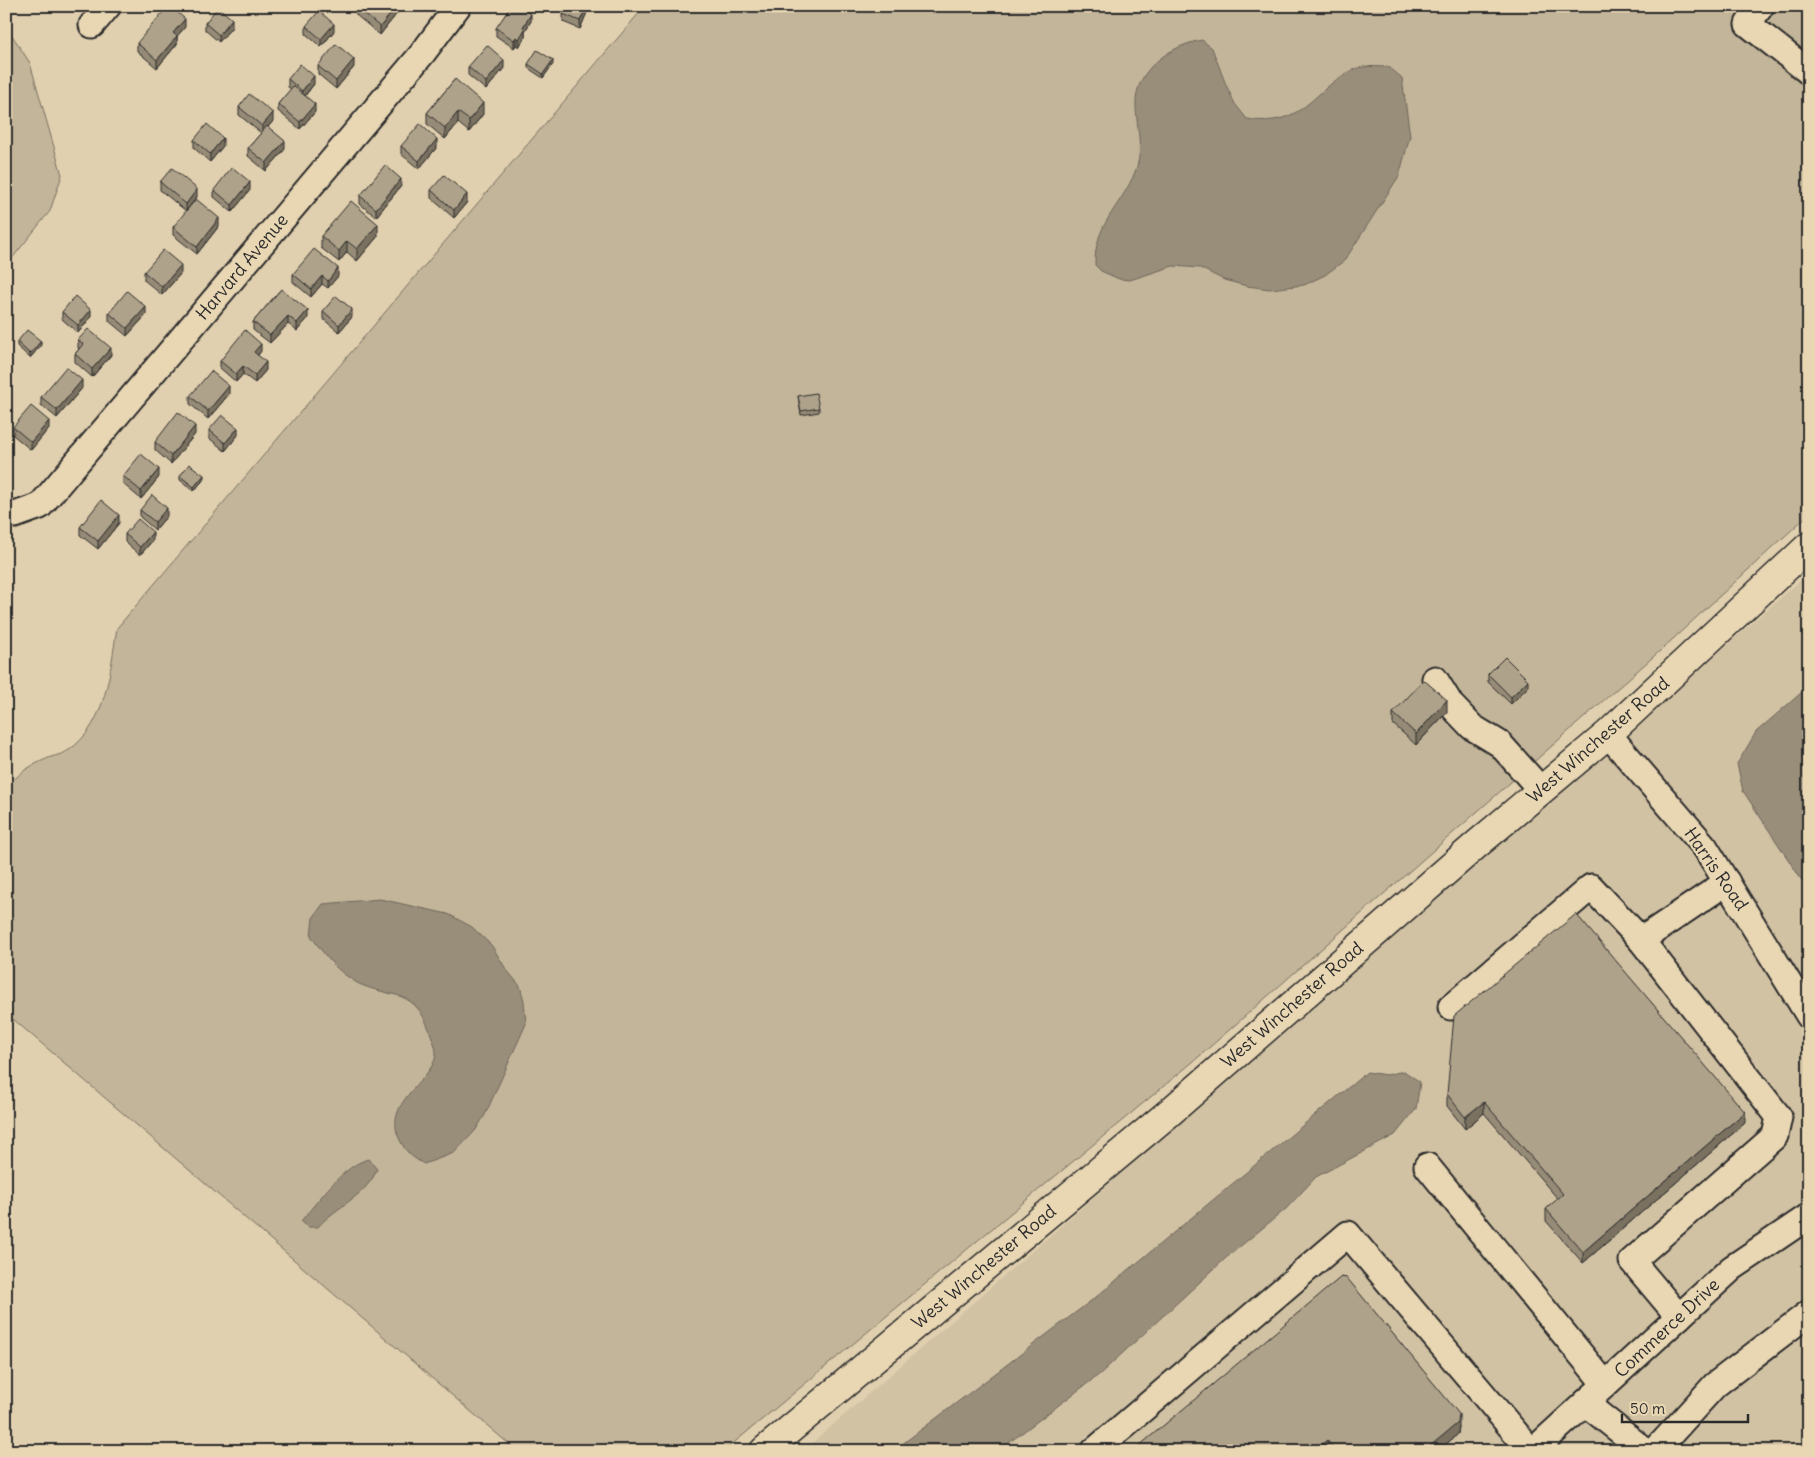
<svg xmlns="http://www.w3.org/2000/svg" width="1815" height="1457" viewBox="0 0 1815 1457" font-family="Delius,sans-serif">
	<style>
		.built { fill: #d2c2a4 }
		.green { fill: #c3b599; stroke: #777062 }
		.water { fill: #998e7a; stroke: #6d665a }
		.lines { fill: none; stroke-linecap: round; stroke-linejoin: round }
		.minor-casing { stroke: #2b2b2b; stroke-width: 29 }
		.major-casing { stroke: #2b2b2b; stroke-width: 31 }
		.minor { stroke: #e9d7b4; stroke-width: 25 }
		.major { stroke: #e9d7b4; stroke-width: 28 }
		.wall { fill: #968b77; stroke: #2b2b2b }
		.shaded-wall { fill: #7a7161; stroke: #2b2b2b }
		.building { fill: #afa28a; stroke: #2b2b2b }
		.labels { text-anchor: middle; stroke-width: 4; stroke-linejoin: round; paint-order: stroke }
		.street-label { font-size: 18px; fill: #2b2b2b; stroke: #e9d7b4 }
	</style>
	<rect width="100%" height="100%" fill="#e1d0af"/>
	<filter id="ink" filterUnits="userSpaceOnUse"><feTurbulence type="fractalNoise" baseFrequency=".02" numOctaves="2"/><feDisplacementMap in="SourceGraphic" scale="10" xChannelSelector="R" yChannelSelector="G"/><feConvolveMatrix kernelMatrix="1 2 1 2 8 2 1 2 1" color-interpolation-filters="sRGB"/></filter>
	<g filter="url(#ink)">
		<!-- built -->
		<path class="built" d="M1809,573V1451H803Z"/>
		<!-- green -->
		<g class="green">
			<path d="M645,6H1809V514L1661,650L1194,1061L724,1451H517L6,1013L7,791C16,772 32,765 51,757C57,755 64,754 69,750C107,724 110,670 117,628Z"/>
			<path d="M6,26L30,63L62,175L50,211L6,266Z"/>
		</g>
		<!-- water -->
		<g class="water">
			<path d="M1202,40L1212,48L1226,85L1235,104L1247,119C1305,129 1311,89 1355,69C1365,65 1379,67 1389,67L1402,78L1410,136L1399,176L1345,260L1325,275L1304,285L1270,289L1247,286L1224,280L1200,268L1173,266L1130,280L1119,279L1101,271L1095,265C1094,224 1121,207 1135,172C1145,148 1135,125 1136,100C1138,67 1173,45 1202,40Z"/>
			<path d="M1809,686V886L1805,885L1743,791L1737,764L1756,732Z"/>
			<path d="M380,899L448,914L472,927L492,946L506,969L520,986L524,1001L526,1024L485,1115L475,1131L454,1153L424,1164C413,1158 408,1154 402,1144C375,1099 445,1078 435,1046C426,1021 421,1000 392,994C381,991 370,989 359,984C335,970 327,958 311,936L313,918L323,904Z"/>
			<path d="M1404,1071L1420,1082L1416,1109L1395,1135L1316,1177L1286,1209L1226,1258L1100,1374L998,1451H893L1096,1297L1367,1072L1386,1075Z"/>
			<path d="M368,1159L377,1169C368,1195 335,1207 318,1227H308L301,1221C318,1201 343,1166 368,1159Z"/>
		</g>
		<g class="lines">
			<!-- minor casing -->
			<g class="minor-casing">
				<g id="minor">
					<path d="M1761,6L1748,24L1809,72"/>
					<path d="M92,25L108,6"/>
					<path d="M15,515L40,506L422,54L458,6"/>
					<path d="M1435,679L1451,705L1472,727L1500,744L1541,790"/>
					<path d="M1608,734L1705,847L1809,1016"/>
					<path d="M1641,940L1779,1117L1775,1136L1632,1261L1679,1317"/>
					<path d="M1451,1007L1591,887L1641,940L1727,882"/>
					<path d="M1427,1166L1605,1384"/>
					<path d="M1585,1403L1645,1451"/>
					<path d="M1094,1451L1348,1234L1531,1451"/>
					<path d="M1533,1451L1732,1268L1809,1216"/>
					<path d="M1655,1451L1715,1385L1809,1313"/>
				</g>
			</g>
			<!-- major casing -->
			<g class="major-casing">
				<path id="major" d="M764,1451L1170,1112L1476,845L1608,734L1809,546"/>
			</g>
			<!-- minor -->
			<use href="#minor" class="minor"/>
			<!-- major -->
			<use href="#major" class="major"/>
		</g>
		<!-- wall -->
		<g class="wall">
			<path d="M357,6H403L400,10L398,9V12L380,35L356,15V7Z"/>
			<path d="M588,6V10L580,29L563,22V14Z"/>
			<path d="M531,21L525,31V37L519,47L516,45L514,48L496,36V28Z"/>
			<path d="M205,23L232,27L219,42L205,30Z"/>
			<path d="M306,26L334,31L321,47L306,34Z"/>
			<path d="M185,27L177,36V44L157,68L137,51V43Z"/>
			<path d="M528,64H553L543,78L528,68Z"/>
			<path d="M318,66L354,67L336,89L318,74Z"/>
			<path d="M468,67L504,68L486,90L468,75Z"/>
			<path d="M288,79L314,84L305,96L315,112L300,129L278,111V104L291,89L288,87Z"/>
			<path d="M455,79L483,114L469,132L458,123L445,139L427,124V113Z"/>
			<path d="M239,107L273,121L268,127L285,149L266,171L248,156V148L261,133L239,115Z"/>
			<path d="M194,140L223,146L210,162L194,148Z"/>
			<path d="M401,146L437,147L419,169L401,154Z"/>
			<path d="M160,182L197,197L186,211L160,190Z"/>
			<path d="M401,186L376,217L360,204V196Z"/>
			<path d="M214,190H250L232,212L214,197Z"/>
			<path d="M431,190L467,202L454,218L431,198Z"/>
			<path d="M219,226L197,254L173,235V227Z"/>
			<path d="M321,236H378L357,261L347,252L339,262L321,248Z"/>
			<path d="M144,272L181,273L162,295L144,280Z"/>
			<path d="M293,274L338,276L328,288L322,284L311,297L293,282Z"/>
			<path d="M281,289L308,318L297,331L288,324L270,343L253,330V322Z"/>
			<path d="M323,311L352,317L339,332L323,319Z"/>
			<path d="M62,312L91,317L78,333L62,319Z"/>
			<path d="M109,313L146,315L127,336L109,321Z"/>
			<path d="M78,340L111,355L92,377L75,362V354L79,349L78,348Z"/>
			<path d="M17,342L41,345L30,358L17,346Z"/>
			<path d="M261,351L258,355L266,370L255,383L243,374L236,382L220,368V361Z"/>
			<path d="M82,388L57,418L41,405V397Z"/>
			<path d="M229,394L208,419L190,404V396Z"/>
			<path d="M798,396L819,408V412L801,415Z"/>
			<path d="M13,427L49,428L31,450L13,435Z"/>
			<path d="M209,430L238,435L225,451L209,438Z"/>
			<path d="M195,434L171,464L155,450V442Z"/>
			<path d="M123,476L159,477L141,499L123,484Z"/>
			<path d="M180,476L204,479L194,491L180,480Z"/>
			<path d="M140,510L167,516L155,530L140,517Z"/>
			<path d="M119,523L98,549L80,535V527Z"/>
			<path d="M125,534L153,540L140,555L125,542Z"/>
			<path d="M1488,674L1528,687L1511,704L1488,682Z"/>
			<path d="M1447,712L1416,745L1393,724V713Z"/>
			<path d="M1447,1094L1745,1123L1583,1263L1546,1221V1209L1558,1199L1484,1113L1465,1129L1447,1106Z"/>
			<path d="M1459,1426L1458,1434L1438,1451H1133Z"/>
		</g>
		<!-- shaded-wall -->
		<g class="shaded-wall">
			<path d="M397,6H398V12L380,35V27Z"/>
			<path d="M587,6H588V10L580,29V21Z"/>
			<path d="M531,14V21L525,31V37L519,47V39L523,27Z"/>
			<path d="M185,19V27L173,41V33Z"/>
			<path d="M232,19V27L219,42V35Z"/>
			<path d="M334,24V31L321,47V39Z"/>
			<path d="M177,36V44L157,68V60Z"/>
			<path d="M516,37V45L514,48V40Z"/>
			<path d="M354,59V67L336,89V81Z"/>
			<path d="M504,60V68L486,90V82Z"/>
			<path d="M553,60V64L543,78V74Z"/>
			<path d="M314,76V84L302,99V91Z"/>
			<path d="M483,103V114L469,132V120Z"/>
			<path d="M315,104V112L300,129V122Z"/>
			<path d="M458,112V123L445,139V128Z"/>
			<path d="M273,113V121L262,134V126Z"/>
			<path d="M223,138V146L210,162V154Z"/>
			<path d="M437,139V147L419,169V161Z"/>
			<path d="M285,141V149L266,171V163Z"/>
			<path d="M401,179V186L376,217V209Z"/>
			<path d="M250,182V190L232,212V205Z"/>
			<path d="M197,189V197L186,211V204Z"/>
			<path d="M467,194V202L454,218V210Z"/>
			<path d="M219,218V226L197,254V247Z"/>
			<path d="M378,224V236L357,261V249Z"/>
			<path d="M347,241V252L339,262V251Z"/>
			<path d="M181,265V273L162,295V287Z"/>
			<path d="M338,268V276L328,288V281Z"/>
			<path d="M322,276V284L311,297V289Z"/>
			<path d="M146,307V315L127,336V328Z"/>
			<path d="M352,309V317L339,332V325Z"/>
			<path d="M91,310V317L78,333V325Z"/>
			<path d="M308,310V318L297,331V323Z"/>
			<path d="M288,316V324L270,343V335Z"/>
			<path d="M41,341V345L30,358V354Z"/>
			<path d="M261,344V351L254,360V352Z"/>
			<path d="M111,348V355L92,377V369Z"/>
			<path d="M266,362V370L255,383V375Z"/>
			<path d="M243,366V374L236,382V374Z"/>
			<path d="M82,380V388L57,418V410Z"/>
			<path d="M229,386V394L208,419V411Z"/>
			<path d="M9,416V424L6,427V419Z"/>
			<path d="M49,421V428L31,450V442Z"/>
			<path d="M195,426V434L171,464V456Z"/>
			<path d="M238,428V435L225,451V443Z"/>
			<path d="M159,469V477L141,499V491Z"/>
			<path d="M204,475V479L194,491V487Z"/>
			<path d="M167,508V516L155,530V522Z"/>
			<path d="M119,515V523L98,549V541Z"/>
			<path d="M153,532V540L140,555V547Z"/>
			<path d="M1528,680V687L1511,704V697Z"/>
			<path d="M1447,700V712L1416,745V734Z"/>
			<path d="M1484,1102V1113L1465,1129V1117Z"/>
			<path d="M1745,1112V1123L1583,1263V1252Z"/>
			<path d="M1459,1414V1426L1458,1434L1438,1451H1424Z"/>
			<path d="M1327,1440V1451H1314Z"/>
		</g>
		<!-- building -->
		<g class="building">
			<path d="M168,6H170L185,19L173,33L177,36L157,60L137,43Z"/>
			<path d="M357,6H397L380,27L356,7Z"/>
			<path d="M511,6H520L531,14L523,27L525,29L519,39L516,37L514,40L496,28Z"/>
			<path d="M566,6H587L580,21L563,14Z"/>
			<path d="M218,7L232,19L219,35L205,23Z"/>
			<path d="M319,11L334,24L321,39L306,26Z"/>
			<path d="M336,44L354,59L336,81L318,66Z"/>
			<path d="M487,45L504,60L486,82L468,67Z"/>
			<path d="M537,50L553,60L543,74L528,64Z"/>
			<path d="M300,64L314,76L302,91L288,79Z"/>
			<path d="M455,79L483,103L469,120L458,112L445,128L427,113Z"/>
			<path d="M293,86L315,104L300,122L278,104Z"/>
			<path d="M249,94L273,113L262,126L239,107Z"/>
			<path d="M207,124L223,138L210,154L194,140Z"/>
			<path d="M420,124L437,139L419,161L401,146Z"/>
			<path d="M267,126L285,141L266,163L248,148Z"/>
			<path d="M385,165L401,179L376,209L360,196Z"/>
			<path d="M232,167L250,182L232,205L214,190Z"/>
			<path d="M172,168L197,189L186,204L160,182Z"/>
			<path d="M444,175L467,194L454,210L431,190Z"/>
			<path d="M196,199L219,218L197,247L173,227Z"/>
			<path d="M351,201L378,224L357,249L347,241L339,251L321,236Z"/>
			<path d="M314,249L338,268L328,281L322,276L311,289L293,274Z"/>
			<path d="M163,250L181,265L162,287L144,272Z"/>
			<path d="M281,289L308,310L297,323L288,316L270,335L253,322Z"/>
			<path d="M127,291L146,307L127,328L109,313Z"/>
			<path d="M75,296L91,310L78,325L62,312Z"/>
			<path d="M336,296L352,309L339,325L323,311Z"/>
			<path d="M88,329L111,348L92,369L75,354L83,344L78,340Z"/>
			<path d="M27,330L41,341L30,354L17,342Z"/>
			<path d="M245,330L261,344L254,352L266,362L255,375L243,366L236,374L220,361Z"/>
			<path d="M66,367L82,380L57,410L41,397Z"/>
			<path d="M211,371L229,386L208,411L190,396Z"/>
			<path d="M816,393L819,408L801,411L798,396Z"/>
			<path d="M31,406L49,421L31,442L13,427Z"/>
			<path d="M178,412L195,426L171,456L155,442Z"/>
			<path d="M222,415L238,428L225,443L209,430Z"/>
			<path d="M141,454L159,469L141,491L123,476Z"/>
			<path d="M189,464L204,475L194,487L180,476Z"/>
			<path d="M152,495L167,508L155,522L140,510Z"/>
			<path d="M101,500L119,515L98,541L80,527Z"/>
			<path d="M138,519L153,532L140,547L125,534Z"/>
			<path d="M1505,657L1528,680L1511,697L1488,674Z"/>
			<path d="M1424,680L1447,700L1416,734L1393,713Z"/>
			<path d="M1576,914L1745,1112L1583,1252L1546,1209L1563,1194L1484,1102L1465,1117L1447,1094L1454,1016Z"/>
			<path d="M1341,1277L1347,1278L1459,1414L1458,1423L1424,1451H1336L1327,1440L1314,1451H1133Z"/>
		</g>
	</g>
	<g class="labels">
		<!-- street labels -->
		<g class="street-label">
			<text transform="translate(242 267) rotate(-50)" y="6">Harvard Avenue</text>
			<text transform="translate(1598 740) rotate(-41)" y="6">West Winchester Road</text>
			<text transform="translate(1716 869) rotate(55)" y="6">Harris Road</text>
			<text transform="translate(1292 1005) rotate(-41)" y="6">West Winchester Road</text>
			<text transform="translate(984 1267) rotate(-40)" y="6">West Winchester Road</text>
			<text transform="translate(1667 1328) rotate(-43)" y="6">Commerce Drive</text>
		</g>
	</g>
	<!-- margin -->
	<rect width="1815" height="1457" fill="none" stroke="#e9d7b4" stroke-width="25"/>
	<rect x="12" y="12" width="1790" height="1432" fill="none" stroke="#2b2b2b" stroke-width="2" filter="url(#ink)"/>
	<!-- scale -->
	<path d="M1622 1414v8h126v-8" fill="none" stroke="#2b2b2b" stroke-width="2.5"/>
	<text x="1630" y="1414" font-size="15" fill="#2b2b2b" stroke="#e9d7b4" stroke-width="4" paint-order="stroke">50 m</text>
</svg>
